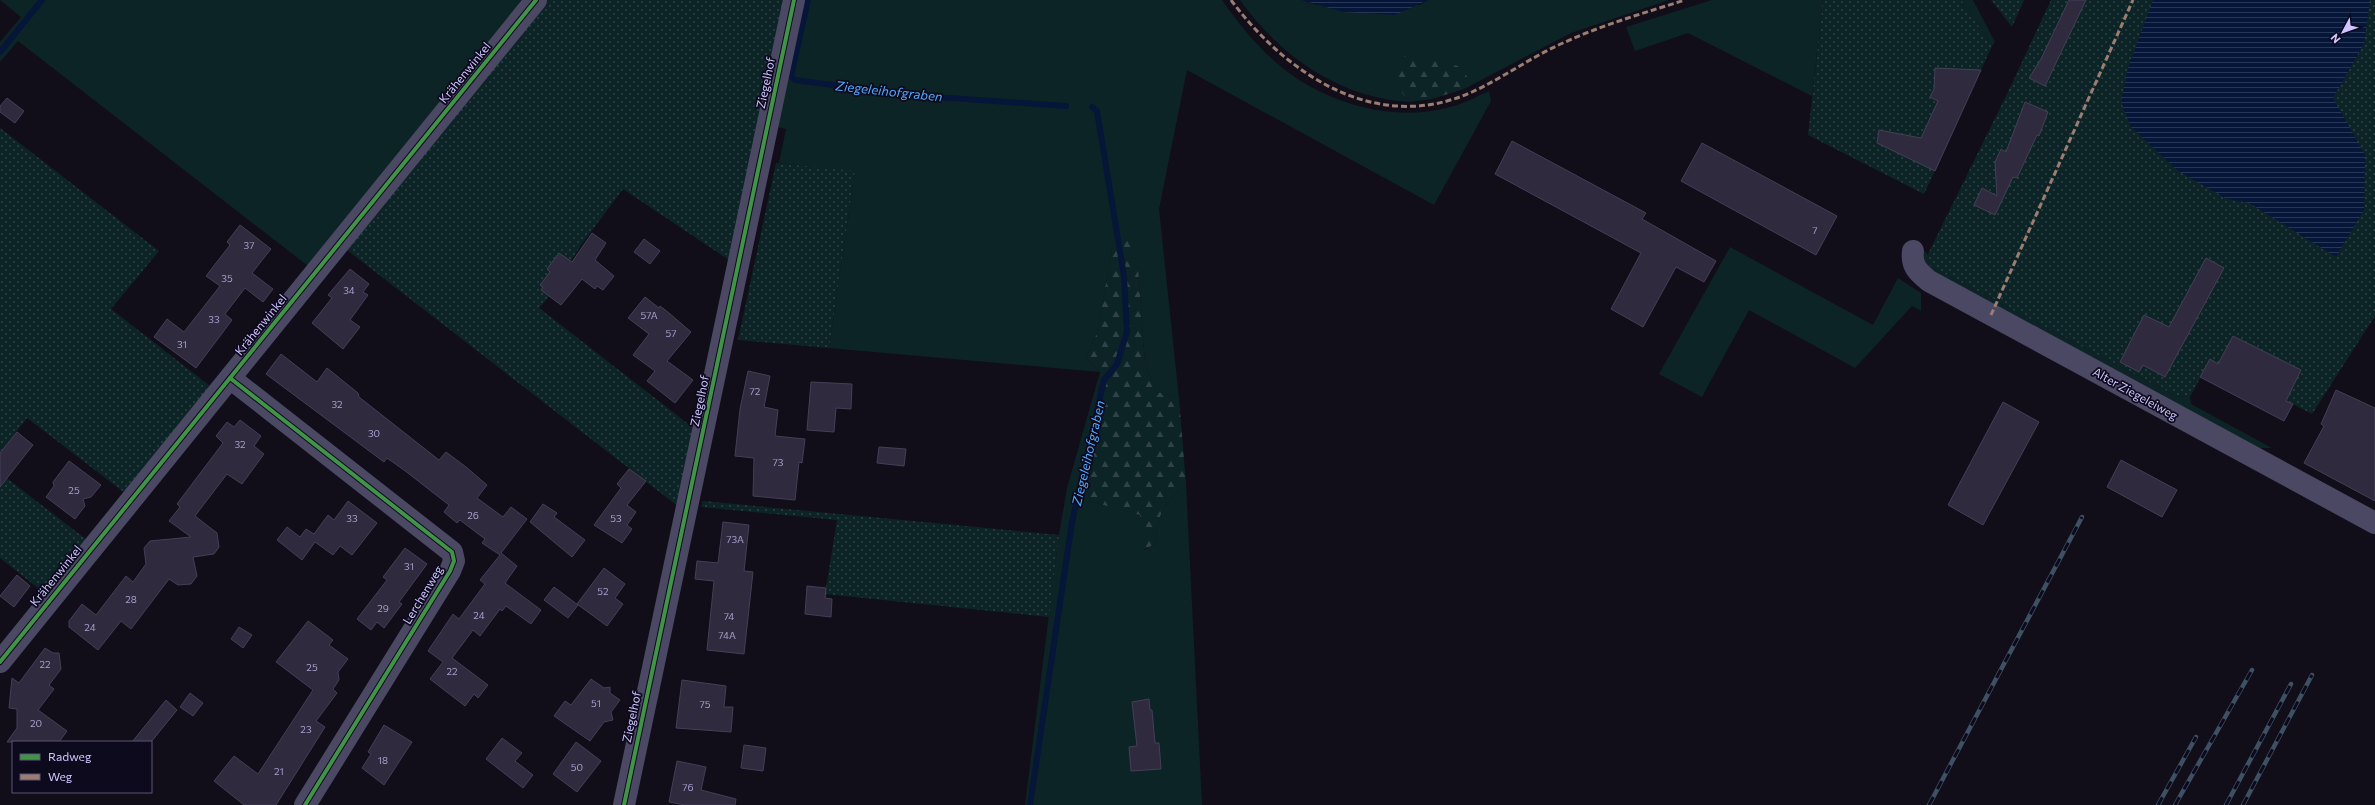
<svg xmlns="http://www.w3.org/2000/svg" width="2375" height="805" viewBox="0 0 2375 805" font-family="Commissioner,sans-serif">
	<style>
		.grass { fill: #0d2426 }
		.forest { fill: url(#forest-firs) }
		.garden { fill: url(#garden-dots) }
		.water { fill: url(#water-rules) }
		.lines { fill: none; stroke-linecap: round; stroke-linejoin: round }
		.stream { stroke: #051639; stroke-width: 6 }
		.building { fill: #2f2a3d; stroke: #443f58 }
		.minor { stroke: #4a4863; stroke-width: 22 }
		.rail-casing { stroke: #3d5064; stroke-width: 4.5 }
		.rail { stroke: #0e0a1d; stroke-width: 3; stroke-dasharray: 9; stroke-linecap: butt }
		.quiet { stroke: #9b7d72; stroke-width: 3; stroke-dasharray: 6 3; stroke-linecap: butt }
		.cycleway-casing { stroke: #0e0a1d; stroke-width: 6 }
		.cycleway { stroke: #419447; stroke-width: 4 }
		.labels { text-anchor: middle; stroke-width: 3.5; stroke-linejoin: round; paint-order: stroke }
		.number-label { font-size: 10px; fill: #a79fce }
		.street-label { font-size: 12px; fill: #cfc6ff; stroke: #0e0a1d }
		.water-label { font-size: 13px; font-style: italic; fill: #54aaff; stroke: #0e0a1d }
	</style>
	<defs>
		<pattern id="forest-firs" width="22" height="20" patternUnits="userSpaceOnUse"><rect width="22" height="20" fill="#0d2426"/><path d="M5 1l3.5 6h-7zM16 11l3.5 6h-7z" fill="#2f4247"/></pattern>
		<pattern id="garden-dots" width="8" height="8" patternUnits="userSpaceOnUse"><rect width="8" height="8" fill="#0d2426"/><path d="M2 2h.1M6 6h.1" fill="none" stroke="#2f4247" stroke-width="1.8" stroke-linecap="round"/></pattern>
		<pattern id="water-rules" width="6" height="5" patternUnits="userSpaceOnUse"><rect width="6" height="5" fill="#051639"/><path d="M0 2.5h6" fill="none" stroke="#283657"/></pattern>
	</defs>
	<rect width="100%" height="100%" fill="#110e19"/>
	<!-- grass -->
	<g class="grass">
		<path d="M0,0H526L308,266L18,41L0,62V42L21,17Z"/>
		<path d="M801,0H1222C1240,26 1260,50 1285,70C1329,104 1395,123 1450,107C1463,104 1476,97 1489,91L1491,101L1434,205L1187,70L1159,209L1179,398L1157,392L1145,365L1138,266L1112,249L1097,333L1086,358L1100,372L1089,501L1141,515L1144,550L1155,544C1159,512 1161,506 1186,484L1202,805H1025L1059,535L1067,488L1100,372L829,348L855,172L779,163L786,129L778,127Z"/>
		<path d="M1240,0H1302L1316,5H1420L1428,0H1669L1571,33L1464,89L1467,76L1404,96L1409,102C1339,98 1280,56 1240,0Z"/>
		<path d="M1712,0H1823L1812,96L1688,33L1635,51L1626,27Z"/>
		<path d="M1961,0H1973L1995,42L1992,46Z"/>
		<path d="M1730,247L1873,325L1898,278L1921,293V311L1912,306L1855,368L1749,310L1702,397L1659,374Z"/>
		<path d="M1921,249L1928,254L1930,266L2176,396L2190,397L2191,404L2272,448H2255L1921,269Z"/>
	</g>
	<!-- forest -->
	<g class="forest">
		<path d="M1406,55L1458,66L1467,76L1464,89L1432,99L1409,102C1399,91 1397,79 1395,65Z"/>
		<path d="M1121,236L1129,238L1138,266L1145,365L1157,392L1179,398L1186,484C1161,506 1159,512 1155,544L1143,550L1140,515L1089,501L1100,372L1086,358L1097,333L1112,249Z"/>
	</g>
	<!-- garden -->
	<g class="garden">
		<path d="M546,0H787L732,262L623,189L581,245L549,296L539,308L696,430L679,507L347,250Z"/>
		<path d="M1823,0H1961L1992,46L1924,194L1808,135Z"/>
		<path d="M1991,0H2024L2012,27Z"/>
		<path d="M2051,0H2375V316L2312,414L2210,360L2190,397L2176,396L1930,266L1928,254L2007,94Z"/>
		<path d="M0,128L159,251L111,309L210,386L125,493L27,418L0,453Z"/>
		<path d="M776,163L855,171L829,348L738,340Z"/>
		<path d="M0,473L87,540L47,595L0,558Z"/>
		<path d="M703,501L1059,535L1049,617L825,594L837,520L701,507Z"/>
	</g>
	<!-- water -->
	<g class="water">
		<path d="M1302,0H1428L1395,15L1343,12Z"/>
		<path d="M2153,0H2370L2364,44L2333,98L2365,155L2364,210L2336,257L2249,203L2227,199L2178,171L2131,127L2121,102L2128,68Z"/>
	</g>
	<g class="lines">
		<!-- stream -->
		<g class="stream">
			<path d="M808,0L791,76L795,80L907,95L1066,106"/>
			<path d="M0,52L42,0"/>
			<path d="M1030,805L1072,522L1104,380L1117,364L1127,332L1124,276L1097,111L1092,107"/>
		</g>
	</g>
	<!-- building -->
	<g class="building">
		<path d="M2069,0H2086L2045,86L2029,78L2041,59Z"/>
		<path d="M1935,68L1981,70L1935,171L1877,143L1879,130L1921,138L1938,101L1930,97L1934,89Z"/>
		<path d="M7,98L24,111L15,123L0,112V106Z"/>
		<path d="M2025,102L2048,112L2039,136L2037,135L2017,178L2013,177L1995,215L1974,205L1982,188L1997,196L1995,162L2001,149L2006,152Z"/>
		<path d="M1512,141L1646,213L1642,219L1716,261L1704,282L1676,267L1643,327L1611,309L1641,253L1495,174Z"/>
		<path d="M1702,143L1837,216L1816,255L1681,181Z"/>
		<path d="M240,225L271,249L252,273L273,289L263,302L245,288L225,314L232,320L196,368L154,337L167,319L184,332L220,286L206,276L230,245L227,242Z"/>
		<path d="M592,233L606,243L595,260L614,276L603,290L597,286L595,289L582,279L561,305L541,290L543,287L540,285L550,272L547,269L559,253L572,262Z"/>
		<path d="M644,239L660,251L650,264L634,252Z"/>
		<path d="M2206,258L2224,268L2165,377L2143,365L2139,372L2120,362L2144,315L2169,327Z"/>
		<path d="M350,269L369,284L363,292L368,295L350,320L360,327L343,349L312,323L332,298L328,295Z"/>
		<path d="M645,297L659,308L660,306L669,313L691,332L667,361L693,380L675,403L647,381L655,371L633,355L649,334L628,318Z"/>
		<path d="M2233,336L2301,370L2286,401L2293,404L2284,421L2200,377L2210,359L2218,364Z"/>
		<path d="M281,354L317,382L327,368L358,393L359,397L439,460L446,452L466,467L487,485L477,498L503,517L511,507L527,519L501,553L517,566L505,583L541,610L531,624L506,606L502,611L500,609L480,636L473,630L452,658L488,685L478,698L474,694L465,706L430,679L443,662L428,651L453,614L459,619L485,584L480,580L500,555L482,543L485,539L460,520L457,523L444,512L449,505L404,470L387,458L384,462L266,374Z"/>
		<path d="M748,371L770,376L764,407L778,410L775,436L805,439L802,463L799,462L795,500L753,496L754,458L735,456L740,409Z"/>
		<path d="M811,382L852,384L851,409L836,408L834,432L807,430Z"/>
		<path d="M2336,390L2375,408V501L2304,463L2324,426L2321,424Z"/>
		<path d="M2003,402L2039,422L1983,525L1948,505Z"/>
		<path d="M240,420L261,436L254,446L264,454L242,484L227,474L195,516L217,533L219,547L214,554L193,557L197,576L191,584L178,585L169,579L131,629L121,621L98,650L69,627V621L82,604L96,615L126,576L133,582L146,564L144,548L150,541L191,537L169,521L180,507L177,504L223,443L216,436L227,422L234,427Z"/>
		<path d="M17,432L33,445L0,487V453Z"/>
		<path d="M879,447L906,449L904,466L877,463Z"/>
		<path d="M2121,460L2177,490L2162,517L2107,487Z"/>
		<path d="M69,461L101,485L91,497L83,499L85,506L75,519L46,497L54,486L53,482Z"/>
		<path d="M629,469L646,481L627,505L636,512L627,525L632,529L622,543L594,525L621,488L617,484Z"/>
		<path d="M348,501L377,523L352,555L340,546L333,555L315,542L302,560L277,540L287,527L300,537L306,529L314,534L328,515L334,520Z"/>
		<path d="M543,504L557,513L554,517L585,540L572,557L530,522Z"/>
		<path d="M723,522L749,525L744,571L753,572L744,654L707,650L714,581L695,579L697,561L718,563Z"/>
		<path d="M405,548L427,564L399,602L402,604L384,628L377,622L371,630L357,619L387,580L383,577Z"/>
		<path d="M604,568L625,584L615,598L623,604L607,626L577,604Z"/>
		<path d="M17,575L30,586L14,607L0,596Z"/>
		<path d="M807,586L826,588L825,598L832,599L831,617L805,614Z"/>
		<path d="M554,587L578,605L568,618L544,600Z"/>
		<path d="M308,621L333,640L329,645L348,659L338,672L339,680L333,689L337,693L316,721L325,727L276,805H244L214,781L234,756L258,774L313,690L276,662Z"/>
		<path d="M239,627L252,635L243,648L231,639Z"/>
		<path d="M45,648L53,653H59L61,669L49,685L54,689L38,710L67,731L59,742H7L17,728V709L9,708L12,678L19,683Z"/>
		<path d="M591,679L604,688L610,687V693L620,700L611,712L613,720L604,722L590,741L554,716L565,701L571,705Z"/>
		<path d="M682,680L726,686L724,707H733L731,732L676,728Z"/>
		<path d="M190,693L203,703L193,716L180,707Z"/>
		<path d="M1149,699L1150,710H1152L1155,743H1159L1161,769L1131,771L1129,747L1137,746L1132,702Z"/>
		<path d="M166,700L177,710L151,742H132Z"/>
		<path d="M384,725L412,742L384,785L362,768L371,754L368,752Z"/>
		<path d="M502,738L522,753L515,761L533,775L523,788L486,759Z"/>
		<path d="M576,742L601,761L577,792L553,774Z"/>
		<path d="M744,745L766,748L763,771L741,768Z"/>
		<path d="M677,761L706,767L701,790L736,799L735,805H685L669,802Z"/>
	</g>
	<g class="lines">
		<!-- minor -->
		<g class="minor">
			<path d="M1913,251C1911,266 1918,272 1929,281L2375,523"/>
			<path d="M230,378L452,552L454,561L450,571L305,805"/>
			<path d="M0,662L536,0"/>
			<path d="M624,805L794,0"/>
		</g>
		<!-- rail casing -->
		<g class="rail-casing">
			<g id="rail">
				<path d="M1929,805L2082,517"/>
				<path d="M2158,805L2196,737"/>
				<path d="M2175,805L2252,670"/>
				<path d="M2226,805L2291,684"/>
				<path d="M2243,805L2312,675"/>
			</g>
		</g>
		<!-- rail -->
		<use href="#rail" class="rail"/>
		<!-- quiet -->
		<g class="quiet">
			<path d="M1231,0C1287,75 1377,135 1472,92C1503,78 1531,57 1563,43C1602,25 1644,13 1685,0"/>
			<path d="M1991,315L2133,0"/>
		</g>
		<!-- cycleway casing -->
		<g class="cycleway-casing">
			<g id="cycleway">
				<path d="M230,378L452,552L454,561L450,571L305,805"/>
				<path d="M0,662L536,0"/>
				<path d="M624,805L794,0"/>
			</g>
		</g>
		<!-- cycleway -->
		<use href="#cycleway" class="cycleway"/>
	</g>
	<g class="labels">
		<!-- number labels -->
		<g class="number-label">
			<text x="1815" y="234">7</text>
			<text x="249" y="249">37</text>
			<text x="227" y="282">35</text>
			<text x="349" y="294">34</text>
			<text x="649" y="319">57A</text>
			<text x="214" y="323">33</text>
			<text x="671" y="337">57</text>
			<text x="182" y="348">31</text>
			<text x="755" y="395">72</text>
			<text x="337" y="408">32</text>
			<text x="374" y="437">30</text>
			<text x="240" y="448">32</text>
			<text x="778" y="466">73</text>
			<text x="74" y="494">25</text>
			<text x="473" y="519">26</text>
			<text x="352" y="522">33</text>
			<text x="616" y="522">53</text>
			<text x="735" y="543">73A</text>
			<text x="409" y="570">31</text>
			<text x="603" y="595">52</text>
			<text x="131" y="603">28</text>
			<text x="383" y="612">29</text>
			<text x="479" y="619">24</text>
			<text x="729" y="620">74</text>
			<text x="90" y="631">24</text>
			<text x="727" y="639">74A</text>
			<text x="45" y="668">22</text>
			<text x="312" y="671">25</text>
			<text x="452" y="675">22</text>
			<text x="596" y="707">51</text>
			<text x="705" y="708">75</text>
			<text x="36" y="727">20</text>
			<text x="306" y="733">23</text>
			<text x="383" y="764">18</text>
			<text x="577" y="771">50</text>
			<text x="279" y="775">21</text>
			<text x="688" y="791">76</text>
		</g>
		<!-- street labels -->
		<g class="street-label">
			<text transform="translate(465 73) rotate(-51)" y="4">Krähenwinkel</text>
			<text transform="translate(766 83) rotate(-78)" y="4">Ziegelhof</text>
			<text transform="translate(261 325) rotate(-51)" y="4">Krähenwinkel</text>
			<text transform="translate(2135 394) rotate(29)" y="4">Alter Ziegeleiweg</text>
			<text transform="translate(700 401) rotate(-78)" y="4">Ziegelhof</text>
			<text transform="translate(56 576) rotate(-51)" y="4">Krähenwinkel</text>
			<text transform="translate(423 595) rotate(-59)" y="4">Lerchenweg</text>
			<text transform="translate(632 717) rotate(-78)" y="4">Ziegelhof</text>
		</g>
		<!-- water labels -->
		<g class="water-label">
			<text transform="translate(889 91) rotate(6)" y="5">Ziegeleihofgraben</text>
			<text transform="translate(1088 453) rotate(-77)" y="5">Ziegeleihofgraben</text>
		</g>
	</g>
	<!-- legend -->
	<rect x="12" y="741" width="140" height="52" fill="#0e0a1d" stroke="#5b5577"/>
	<rect x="20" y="754" width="20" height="6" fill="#419447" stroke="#5b5577"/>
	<text x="48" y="761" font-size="12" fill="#cfc6ff">Radweg</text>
	<rect x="20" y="774" width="20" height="6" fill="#9b7d72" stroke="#5b5577"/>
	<text x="48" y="781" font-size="12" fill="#cfc6ff">Weg</text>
	<!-- north arrow -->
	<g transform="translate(2343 32) rotate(229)" stroke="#0e0a1d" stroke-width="3" paint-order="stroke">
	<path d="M0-3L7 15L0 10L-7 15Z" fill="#cfc6ff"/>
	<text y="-6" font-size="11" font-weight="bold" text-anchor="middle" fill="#cfc6ff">N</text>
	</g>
</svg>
